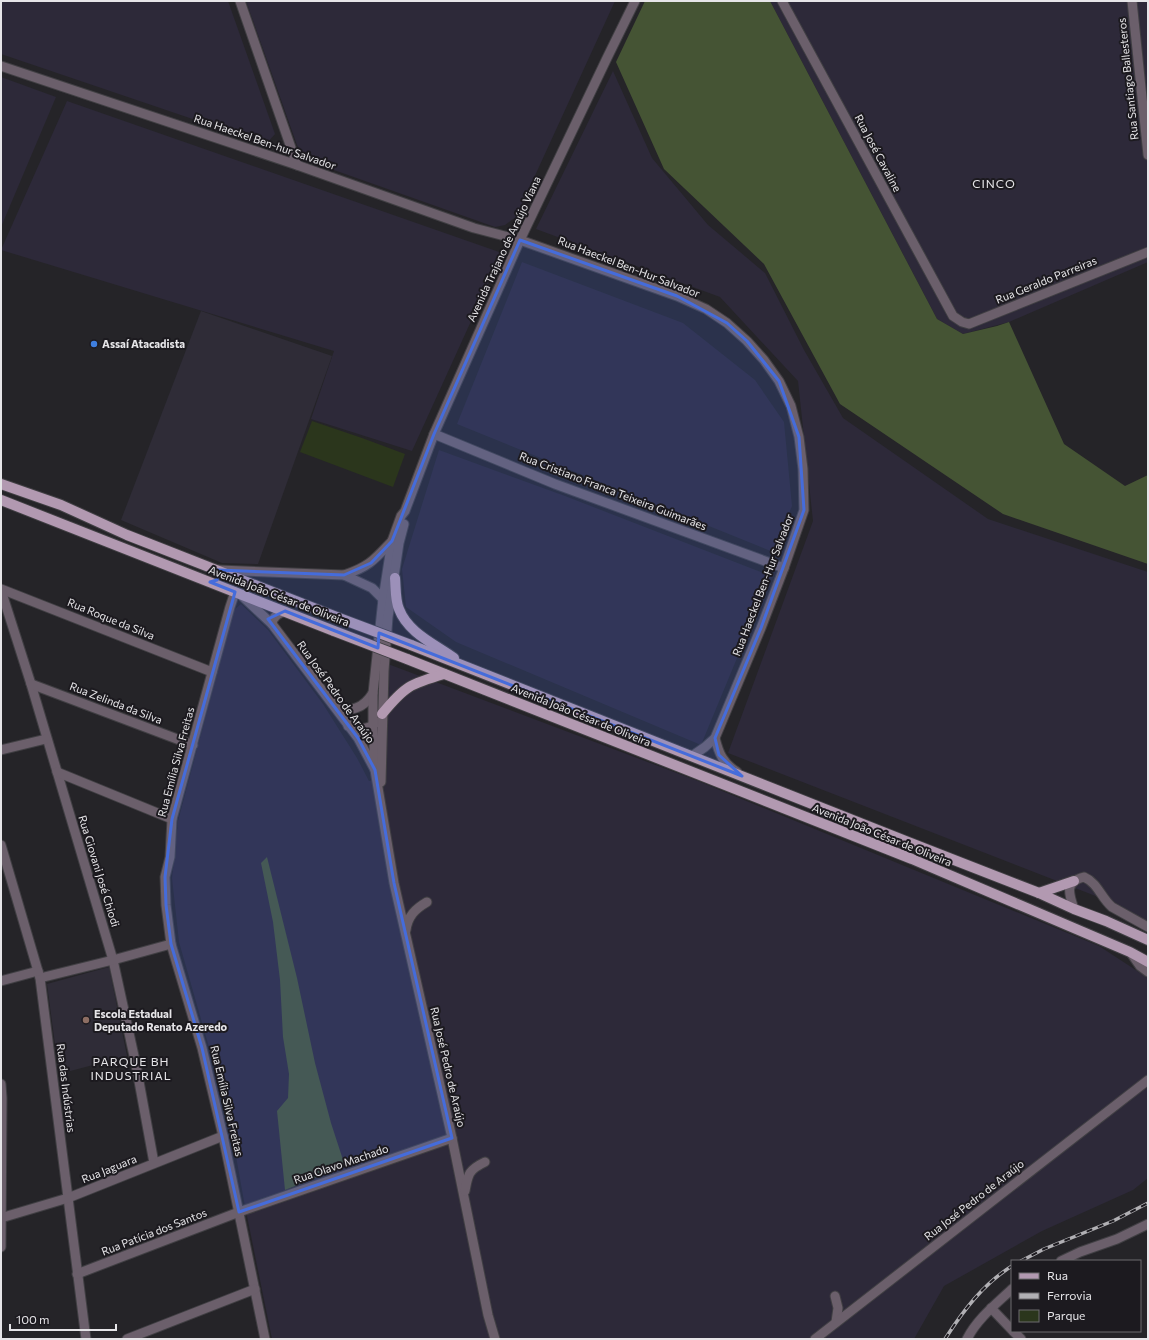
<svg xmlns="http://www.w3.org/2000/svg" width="1149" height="1340" viewBox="0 0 1149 1340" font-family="Commissioner,sans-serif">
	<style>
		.industrial { fill: #2d2939 }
		.built { fill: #2f2c37 }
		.green { fill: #2b361c }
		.forest { fill: #455434 }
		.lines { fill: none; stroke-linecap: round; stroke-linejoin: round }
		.minor-casing { stroke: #403f43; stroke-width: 11 }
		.major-casing { stroke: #403f43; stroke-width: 12 }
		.minor { stroke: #6b5f6b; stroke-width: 9 }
		.major { stroke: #b299b1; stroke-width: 10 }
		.rail-casing { stroke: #b1b0b4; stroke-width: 3.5 }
		.rail { stroke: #1c1a1f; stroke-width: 2; stroke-dasharray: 6; stroke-linecap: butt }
		.major-bridge-casing { stroke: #403f43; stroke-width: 12; stroke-linecap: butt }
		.major-bridge { stroke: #b299b1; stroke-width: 10 }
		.marked { fill: #456cdb; fill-opacity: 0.2; stroke: #456cdb; stroke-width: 3; stroke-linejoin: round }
		.shop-dot { fill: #3f7fe0; stroke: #1c1a1f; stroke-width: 1.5 }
		.education-dot { fill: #8d6e63; stroke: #1c1a1f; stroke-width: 1.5 }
		.labels { text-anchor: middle; stroke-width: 4; stroke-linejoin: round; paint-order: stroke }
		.street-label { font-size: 11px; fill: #e6e5e8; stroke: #1c1a1f }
		.poi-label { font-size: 11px; font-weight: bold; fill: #e6e5e8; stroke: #1c1a1f; text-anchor: start }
		.neighbourhood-label { font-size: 12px; letter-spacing: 1px; fill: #e6e5e8; stroke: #1c1a1f }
	</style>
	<rect width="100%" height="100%" fill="#252428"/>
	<!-- industrial -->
	<g class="industrial">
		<path d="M1,1H228L275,134L266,144L1,54Z"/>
		<path d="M246,1H615L516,217L505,225L495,227L317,164L303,155L297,145Z"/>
		<path d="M770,1H1148V262L1009,322L963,334L937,319Z"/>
		<path d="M613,71L652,158L708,225L765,273L804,350L843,418L988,519L1148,572V925L1111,902L728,753L813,521L798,381L720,297L536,229Z"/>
		<path d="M1,77L56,97L1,227Z"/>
		<path d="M67,101L502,253L412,451L311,419L334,351L1,250Z"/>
		<path d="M522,262L683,323L755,380L784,422L792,506L773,552L457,424Z"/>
		<path d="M439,450L565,496L771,576L701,745L456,642L406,607L402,569Z"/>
		<path d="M241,604L268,630L323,704L357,758L369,781L381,779L388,664L698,781L1099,946L1148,978V1178L1133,1190L1042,1231L944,1286L914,1339H272L244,1201L232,1134L209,1047L179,942L172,878L178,821L234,610Z"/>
	</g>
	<!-- built -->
	<g class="built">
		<path d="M201,311L332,356L258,564L222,563L121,520Z"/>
		<path d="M109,967L127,1056L59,1074L47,984Z"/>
	</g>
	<!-- green -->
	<path class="green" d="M312,421L362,438L405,454L393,487L300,452Z"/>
	<!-- forest -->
	<g class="forest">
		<path d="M645,1H770L937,319L963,334L997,326L1009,322L1064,444L1125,486L1148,475V564L1003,514L840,404L764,264L664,169L616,62Z"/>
		<path d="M267,857L297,978L315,1063L331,1123L345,1166L285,1190L277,1111L288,1098L289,1074L283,1037L280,980L273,922L261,863Z"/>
	</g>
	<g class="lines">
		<!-- minor casing -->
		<g class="minor-casing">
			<g id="minor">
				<path d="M240,1L297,165"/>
				<path d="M782,1L953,316L962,322L969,324L1148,252"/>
				<path d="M1132,1L1148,155"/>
				<path d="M1,66L297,165L474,228L520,240L677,296L706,309L727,323L747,341L764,360L779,381L791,406L799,437L803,469L804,510L784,568L761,628L715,738L705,747L692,756"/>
				<path d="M434,434L555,484L784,568"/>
				<path d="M219,570L344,575C369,567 375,559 392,541"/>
				<path d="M344,575L372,588L383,599V602"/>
				<path d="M1,589L212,672"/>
				<path d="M1,590L31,684L113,960L136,1065L154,1163"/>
				<path d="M235,592L230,607L172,819L170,857L165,877L166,905L171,944L202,1048L223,1136L265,1339"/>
				<path d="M241,595L272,624L358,738L375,770L394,883L452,1138L488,1315L495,1339"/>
				<path d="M272,624C273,616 278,614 285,611"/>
				<path d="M31,684L193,745"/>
				<path d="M333,703C350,714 363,709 373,693"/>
				<path d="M348,726C359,730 368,730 377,722"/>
				<path d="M715,738C719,754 723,763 737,772"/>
				<path d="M1,750L46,739"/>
				<path d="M375,770L373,725V693L383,599L392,541L401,516L405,511L434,434L520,240L607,58L635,1"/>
				<path d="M57,772L172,819"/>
				<path d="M381,782L384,671L388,617L399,543L404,524"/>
				<path d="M1,845L40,978L86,1339"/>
				<path d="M1074,909C1069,894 1064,882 1084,877C1098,883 1101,898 1112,907L1148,927"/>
				<path d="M406,930C408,916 415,909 427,902"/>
				<path d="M1131,953L1140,966L1148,972"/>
				<path d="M40,978L113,960L171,944"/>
				<path d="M1,981L38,971"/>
				<path d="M1,1084L2,1098L1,1247"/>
				<path d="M465,1191C468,1175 468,1170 485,1162"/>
				<path d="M1,1218L68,1198L223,1136"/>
				<path d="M1061,1261L1080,1252L1117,1239L1148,1224"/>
				<path d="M77,1274L239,1212L452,1138"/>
				<path d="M835,1296L838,1308L836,1322"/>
				<path d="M991,1308L1012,1330"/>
				<path d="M1013,1331L1021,1339"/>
				<path d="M127,1339L255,1289"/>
				<path d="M815,1339L1148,1080"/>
				<path d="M967,1339C977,1319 996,1304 1012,1289"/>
			</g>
		</g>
		<!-- major casing -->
		<g class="major-casing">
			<g id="major">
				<path d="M1,484L61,505L127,535L339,618"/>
				<path d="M1,500L334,631"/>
				<path d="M395,578C396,588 395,600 399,609C408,633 435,644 454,658"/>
				<path d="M411,645L908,842L1039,893L1074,909L1106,921L1148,940"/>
				<path d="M407,659L912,859L1130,952L1148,962"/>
				<path d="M382,714C405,686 410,684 444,674"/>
				<path d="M1039,893L1074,881"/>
			</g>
		</g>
		<!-- minor -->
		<use href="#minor" class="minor"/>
		<!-- major -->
		<use href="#major" class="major"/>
		<!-- rail casing -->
		<g class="rail-casing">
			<g id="rail">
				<path d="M1021,1261L1044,1249L1113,1221L1148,1203"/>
				<path d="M945,1339C963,1311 983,1284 1012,1266"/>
			</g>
		</g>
		<!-- rail -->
		<use href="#rail" class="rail"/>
		<!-- major-bridge casing -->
		<g class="major-bridge-casing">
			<g id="major-bridge">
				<path d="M339,618L411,645"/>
				<path d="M334,631L407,659"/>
			</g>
		</g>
		<!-- major-bridge -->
		<use href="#major-bridge" class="major-bridge"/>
	</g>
	<!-- marked area -->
	<path class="marked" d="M520,240L677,296L727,323L747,341L779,381L799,437L804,510L761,628L715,738L719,755L742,776L379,633L378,648L285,611L268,619L358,738L375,770L394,883L452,1138L239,1212L202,1048L171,944L166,905L165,877L172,819L235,592L210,582L217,580L218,570L344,575L371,563L392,541L434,434Z"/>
	<!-- markers -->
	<circle class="shop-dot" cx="94" cy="344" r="4"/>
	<circle class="education-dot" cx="86" cy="1020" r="4"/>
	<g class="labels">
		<!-- street labels -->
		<g class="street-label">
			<text transform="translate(1128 79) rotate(-96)" y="4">Rua Santiago Ballesteros</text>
			<text transform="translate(265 142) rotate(19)" y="4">Rua Haeckel Ben-hur Salvador</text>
			<text transform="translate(878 153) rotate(62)" y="4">Rua José Cavaline</text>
			<text transform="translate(504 249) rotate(-65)" y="4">Avenida Trajano de Araújo Viana</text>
			<text transform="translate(629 267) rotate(21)" y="4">Rua Haeckel Ben-Hur Salvador</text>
			<text transform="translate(1046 280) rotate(-22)" y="4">Rua Geraldo Parreiras</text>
			<text transform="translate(613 491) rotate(21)" y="4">Rua Cristiano Franca Teixeira Guimarães</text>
			<text transform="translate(763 585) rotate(-69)" y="4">Rua Haeckel Ben-Hur Salvador</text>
			<text transform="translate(279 596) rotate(21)" y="4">Avenida João César de Oliveira</text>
			<text transform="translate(111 619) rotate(22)" y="4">Rua Roque da Silva</text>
			<text transform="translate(336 692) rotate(54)" y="4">Rua José Pedro de Araújo</text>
			<text transform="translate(116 703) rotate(21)" y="4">Rua Zelinda da Silva</text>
			<text transform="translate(581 715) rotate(22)" y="4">Avenida João César de Oliveira</text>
			<text transform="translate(176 762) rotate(-75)" y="4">Rua Emília Silva Freitas</text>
			<text transform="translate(882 835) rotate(22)" y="4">Avenida João César de Oliveira</text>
			<text transform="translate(99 871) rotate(73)" y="4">Rua Giovani José Chiodi</text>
			<text transform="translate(448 1067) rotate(77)" y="4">Rua José Pedro de Araújo</text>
			<text transform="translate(66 1088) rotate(83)" y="4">Rua das Indústrias</text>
			<text transform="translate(227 1101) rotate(77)" y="4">Rua Emília Silva Freitas</text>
			<text transform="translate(341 1164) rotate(-19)" y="4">Rua Olavo Machado</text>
			<text transform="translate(109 1169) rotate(-22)" y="4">Rua Jaguara</text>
			<text transform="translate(974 1200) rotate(-38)" y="4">Rua José Pedro de Araújo</text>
			<text transform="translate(154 1232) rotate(-21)" y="4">Rua Patícia dos Santos</text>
		</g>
		<!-- poi labels -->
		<g class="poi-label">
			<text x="102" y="348">Assaí Atacadista</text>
			<text x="94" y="1018">Escola Estadual<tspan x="94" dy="13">Deputado Renato Azeredo</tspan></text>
		</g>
		<!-- neighbourhood labels -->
		<g class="neighbourhood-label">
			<text x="994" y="188">CINCO</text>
			<text x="131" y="1066">PARQUE BH<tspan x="131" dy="14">INDUSTRIAL</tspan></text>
		</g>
	</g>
	<!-- border -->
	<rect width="1149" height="1340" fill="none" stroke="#e6e5e8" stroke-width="4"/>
	<!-- legend -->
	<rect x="1011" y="1260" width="130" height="72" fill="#1c1a1f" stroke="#6d6b6f"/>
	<rect x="1019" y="1273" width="20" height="6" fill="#b299b1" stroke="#6d6b6f"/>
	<text x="1047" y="1280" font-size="12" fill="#e6e5e8">Rua</text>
	<rect x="1019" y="1293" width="20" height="6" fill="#b1b0b4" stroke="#6d6b6f"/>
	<text x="1047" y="1300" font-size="12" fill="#e6e5e8">Ferrovia</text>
	<rect x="1019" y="1310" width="20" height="12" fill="#2b361c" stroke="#6d6b6f"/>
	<text x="1047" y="1320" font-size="12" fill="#e6e5e8">Parque</text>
	<!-- scale -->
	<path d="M10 1324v6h106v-6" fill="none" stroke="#e6e5e8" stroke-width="2"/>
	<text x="16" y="1324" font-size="12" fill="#e6e5e8" stroke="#1c1a1f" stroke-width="3" paint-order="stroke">100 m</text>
</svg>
